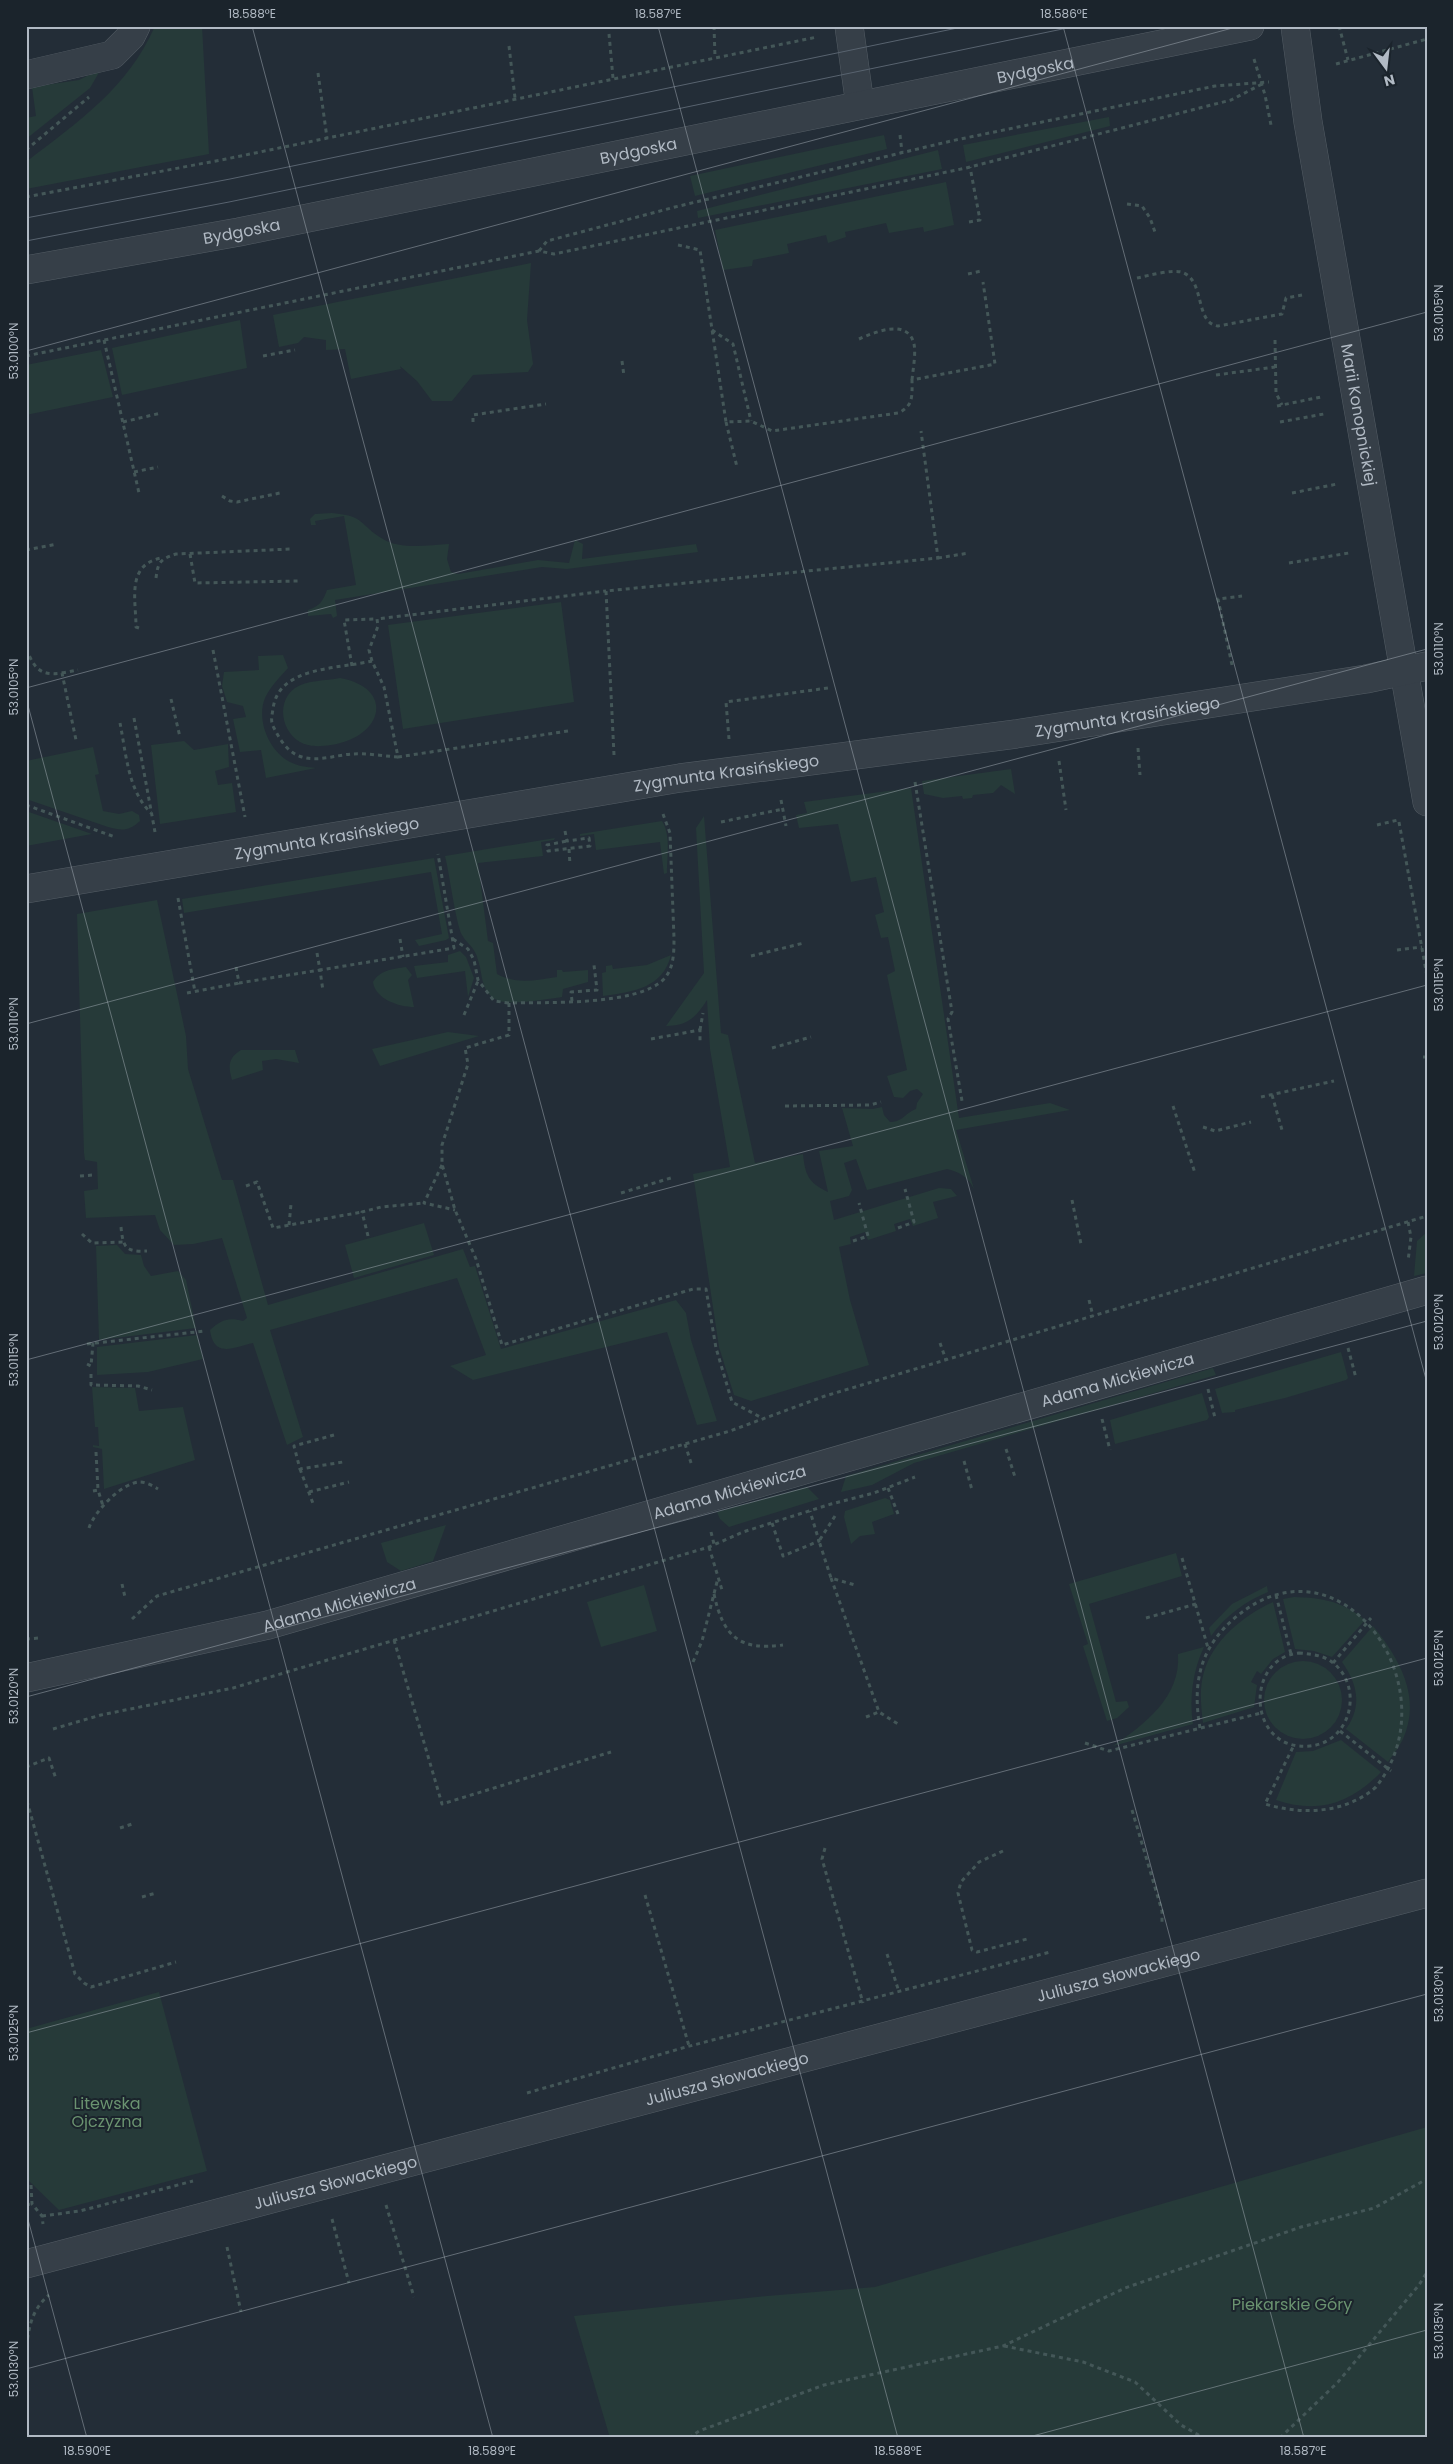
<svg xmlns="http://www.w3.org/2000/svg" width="1453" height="2464" viewBox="0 0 1453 2464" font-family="Poppins,sans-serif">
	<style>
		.green { fill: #263a39 }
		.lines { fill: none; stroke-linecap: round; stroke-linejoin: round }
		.minor-casing { stroke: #545d65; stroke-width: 29 }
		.tertiary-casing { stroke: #545d65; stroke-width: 29 }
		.path { stroke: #445758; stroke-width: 3; stroke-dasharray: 4 4; stroke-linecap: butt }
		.minor { stroke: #363f48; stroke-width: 28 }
		.tertiary { stroke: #363f48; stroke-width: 28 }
		.tram { stroke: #58636f; stroke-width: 1 }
		.ticks { fill: none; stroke: #b1bac4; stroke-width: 1; stroke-opacity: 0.45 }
		.labels { text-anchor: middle; stroke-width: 4; stroke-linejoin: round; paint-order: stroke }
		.street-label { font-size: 16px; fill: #b1bac4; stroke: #1b242c }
		.park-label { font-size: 16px; fill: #6a9370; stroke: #1b242c }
		.neatline { fill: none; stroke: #b1bac4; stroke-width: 2 }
		.ticks-label { font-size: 12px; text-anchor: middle; fill: #b1bac4 }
	</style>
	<rect width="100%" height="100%" fill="#232d37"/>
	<!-- green -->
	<g class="green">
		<path d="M155,26H202L209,154L26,189V162C78,122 128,88 155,26Z"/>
		<path d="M101,69L90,88L26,139V118L36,116L32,87L79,80Z"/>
		<path d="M1109,117L1110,126L966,162L963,145Z"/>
		<path d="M884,135L887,149L695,196L690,176Z"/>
		<path d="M938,150L942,169L698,218L697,211Z"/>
		<path d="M946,182L954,225L924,232L923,227L889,233L886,223L845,232L846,237L828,243L826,235L787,244L789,253L753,260L752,266L723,270L715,230Z"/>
		<path d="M531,263L527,320L533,364L528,372L473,375L452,401H432L417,381L400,366L401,369L351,379L345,349L326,350V340L304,337L298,343L279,347L273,315Z"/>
		<path d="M240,320L247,368L122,395L112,348Z"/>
		<path d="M101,350L113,397L26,415V365Z"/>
		<path d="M332,513C366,516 359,525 383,539C401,550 429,545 449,544L447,559L451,572L458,574L538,560L569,563L575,540L583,544L582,559L696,544L698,552L567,569L542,567L335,600L337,616L333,618L331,614L308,616V610C320,606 323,601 327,590L356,585L344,516L315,521L316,525H311L310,519L315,514Z"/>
		<path d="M561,602L574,702L403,729L388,625Z"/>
		<path d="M283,655L288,668C280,677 270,687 265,698C256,720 269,751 290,762C298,766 306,767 316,768L266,778L261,750L240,752L233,719L246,717L243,706L227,702L222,686L224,672L259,670L258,656Z"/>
		<path d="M340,678C395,688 384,737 331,745C323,746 316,747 308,745C284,740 273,704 295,688C306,680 326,681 340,678Z"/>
		<path d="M184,741L194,750L228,744L229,767L215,771L218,785L232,783L236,812L160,824L151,745Z"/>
		<path d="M93,747L99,774L95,775L103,811L119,814L132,811L139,815L140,821C129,831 122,831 108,827L26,799V761Z"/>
		<path d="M1011,769L1015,794L1001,785L993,793L973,795L972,798L963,799L962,796L943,798L924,794L922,781Z"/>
		<path d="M911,788L959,1118L1050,1103L1070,1110L956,1130L974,1189C968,1177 960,1172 947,1169L867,1190L856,1159L844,1163L852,1190L849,1196L830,1201L834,1220L939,1188L951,1189L957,1196L933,1202L938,1218L913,1226L910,1219L894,1224L896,1231L868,1240L865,1232L850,1237L851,1244L839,1247L850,1300L869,1365L751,1401L734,1395L719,1347L693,1174L730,1167L710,1049L707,1000C696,1017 688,1026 666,1026L704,973L696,828L704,816L721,1033L728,1035L755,1163L803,1154C805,1174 808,1183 828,1192L819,1151L853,1146L842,1108L873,1109L882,1107L884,1115L890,1122C903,1122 905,1113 916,1109L917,1103L923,1094L917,1089L910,1091L903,1098L894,1097L887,1076L907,1070L887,975L895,971L888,937L881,938L875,915L884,912L876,877L851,882L838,824L799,828L796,815L807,813L804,802Z"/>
		<path d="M26,811L92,834L26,846Z"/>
		<path d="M662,821C671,835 667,857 667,873L664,874L660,842L596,850L594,834L580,836V834Z"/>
		<path d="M555,838L554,840L541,842L543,856L478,863L488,941L493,943L497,974C517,985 536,980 557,977V970H562L563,972L588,970V982L563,989L562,997C547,999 510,1006 497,1000C480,992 483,974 478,960C475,947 467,944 462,935C456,925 449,871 445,856Z"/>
		<path d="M434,858L449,938L446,940L419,946L415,940L442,934L431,872L184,913L182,899Z"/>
		<path d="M157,900L186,1036L188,1069L222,1180H233L268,1305L463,1249L470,1267L475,1266L501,1349L676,1300L686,1313L691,1340L717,1421L697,1425L667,1332L473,1380L450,1366L486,1355L457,1278L270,1330L303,1437L287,1445L253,1343C234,1347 214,1359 210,1330C221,1320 228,1317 243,1321L247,1318L222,1238L193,1244L174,1245L160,1230L155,1215L86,1218L84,1191L98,1189L97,1162L85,1160L84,1153L77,914Z"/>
		<path d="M460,951L466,957L474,978L468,997L465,971L417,978L414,966L448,962V955Z"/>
		<path d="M671,955C663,988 633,992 603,996L602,973L606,972V966L612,965L613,969L647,965Z"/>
		<path d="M406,967L412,975L408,980L414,1007C399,1007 375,999 373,982C380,970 393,969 406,967Z"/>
		<path d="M448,1032L479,1036L380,1066L372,1049Z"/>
		<path d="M241,1050H295L299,1063L276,1059L262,1061L263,1070L232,1080C228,1066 228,1058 241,1050Z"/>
		<path d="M424,1223L434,1255L354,1278L345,1245Z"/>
		<path d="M1427,1232V1273L1414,1276L1417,1241Z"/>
		<path d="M117,1245L125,1254L141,1255L144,1266L151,1276L178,1271L186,1280L196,1328L99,1340L96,1246Z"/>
		<path d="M197,1335L203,1359L148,1372L97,1375V1347Z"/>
		<path d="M1341,1352L1348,1378L1346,1380L1285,1398L1235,1410V1412L1222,1413L1215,1389Z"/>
		<path d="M1213,1368L1216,1375L914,1463L872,1485L841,1492L846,1476Z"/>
		<path d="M92,1387L135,1388L139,1411L183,1407L195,1460L104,1489L102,1449L93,1447V1445L99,1446L98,1427H95Z"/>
		<path d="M1202,1393L1209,1417L1207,1420L1115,1444L1110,1420Z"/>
		<path d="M807,1487L819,1499L729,1527L720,1519L717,1512Z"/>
		<path d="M885,1498L890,1500L894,1514L872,1522L875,1534L860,1536L851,1544L844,1517L845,1511Z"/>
		<path d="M446,1525L433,1561L401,1571L387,1562L381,1543Z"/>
		<path d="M1176,1553L1182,1576L1089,1604L1116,1702L1127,1701L1129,1707L1117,1718L1107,1721L1083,1646L1088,1644L1069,1584Z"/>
		<path d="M644,1585L657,1631L601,1647L587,1602Z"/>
		<path d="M1267,1586L1268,1592C1246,1601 1225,1616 1211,1636L1209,1628L1232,1604Z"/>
		<path d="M1294,1597C1323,1598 1342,1601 1365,1620L1332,1657L1314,1651L1295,1649L1283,1599Z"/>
		<path d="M1273,1602L1285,1652L1273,1659L1261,1674L1257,1671L1251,1682L1257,1685L1254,1707L1203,1723C1201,1706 1199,1689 1204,1672C1213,1640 1244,1615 1273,1602Z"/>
		<path d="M1373,1626C1399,1658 1422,1697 1403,1739C1399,1747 1393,1755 1388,1762L1346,1729C1363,1706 1357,1683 1342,1662Z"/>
		<path d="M1204,1647C1193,1670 1189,1698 1193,1724L1113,1746C1145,1724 1181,1697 1178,1654Z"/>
		<circle cx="1303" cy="1700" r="39"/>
		<path d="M1341,1740L1381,1772C1350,1804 1318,1814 1276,1800L1296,1752L1313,1751Z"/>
		<path d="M159,1992L207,2171L59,2210L29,2181L26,2029Z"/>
		<path d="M1427,2127V2438H610L574,2316L767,2296L875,2287Z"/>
	</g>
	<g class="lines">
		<!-- minor casing -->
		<g class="minor-casing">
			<g id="minor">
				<path d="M849,26L860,105"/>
				<path id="s1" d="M1295,26L1308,122L1427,802"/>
				<path d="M26,75L112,55L131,36L136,26"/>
				<path id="s2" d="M26,889L680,778L1016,734L1366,679L1427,666"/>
				<path id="s3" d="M26,2264L1427,1893"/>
			</g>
		</g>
		<!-- tertiary casing -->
		<g class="tertiary-casing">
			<g id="tertiary">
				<path id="s4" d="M26,270L239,232L1250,26"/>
				<path id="s5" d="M26,1678L268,1625L1427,1290"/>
			</g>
		</g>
		<!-- path -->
		<g class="path">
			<path d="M714,26L715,57"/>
			<path d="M1339,26L1348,60"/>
			<path d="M609,34L613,78"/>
			<path d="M509,46L515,98"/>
			<path d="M1254,59L1265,95L1271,125"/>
			<path d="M1336,64L1427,39"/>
			<path d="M318,73L327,138"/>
			<path d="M900,135L902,152"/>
			<path d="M26,150L89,97"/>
			<path d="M26,197L226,159L817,37"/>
			<path d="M1127,204L1142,206L1150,218L1156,235"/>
			<path d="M969,222L980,220L970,167"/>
			<path d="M678,245L700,250L726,422L751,421L772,431L898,413C914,406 912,395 912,380L995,364L983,282"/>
			<path d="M539,251L547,241L675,207L951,141L1215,86L1269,82"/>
			<path d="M968,274L981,271"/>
			<path d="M1137,278C1147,276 1175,268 1184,273C1205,283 1195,323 1218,326L1282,314L1286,298L1302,295"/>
			<path d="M712,330L733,344L751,421"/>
			<path d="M859,339C875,332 908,318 914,344C916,354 913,369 912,380"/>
			<path d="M104,340L139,493"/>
			<path d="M1275,340L1276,393L1282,405"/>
			<path d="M26,356L539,251L554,254L966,168L1231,100L1262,84"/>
			<path d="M263,356L295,350"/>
			<path d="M622,361L624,376"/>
			<path d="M1216,375L1275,367"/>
			<path d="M1277,406L1321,397"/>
			<path d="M123,422L161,413"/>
			<path d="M473,422V415L546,404"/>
			<path d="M726,422L737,467"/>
			<path d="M1280,422L1324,414"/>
			<path d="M134,472L158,467"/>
			<path d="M1292,493L1337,484"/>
			<path d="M222,496L230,501L237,502L280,493"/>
			<path d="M26,550L57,544"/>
			<path d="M190,554L195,583L299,581"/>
			<path d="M938,558L969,553"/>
			<path d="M1289,563L1349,553"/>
			<path d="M156,578C158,561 161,559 176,554L292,549"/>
			<path d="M139,628L136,627C136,600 126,565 161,558"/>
			<path d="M26,649C35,669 40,676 62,673L76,740"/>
			<path d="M213,650L245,817"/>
			<path d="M372,661C339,669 278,666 273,709C272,716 270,721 274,728C280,740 288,753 302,757C318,762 336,755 352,754C366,753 383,756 398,757"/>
			<path d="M1232,665L1218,599L1242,596"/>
			<path d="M352,666L344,620L377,619"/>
			<path d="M62,673L78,670"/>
			<path d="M171,699L180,737"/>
			<path d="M134,718L155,832"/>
			<path d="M120,723C126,753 128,791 151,813"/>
			<path d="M568,731L398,757L384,687L372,661L369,650L378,626L377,619L606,591"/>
			<path d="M729,739L726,702L828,688"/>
			<path d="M1138,748L1140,775"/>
			<path d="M614,755L606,591L938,558L921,431"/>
			<path d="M1059,761L1066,810"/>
			<path d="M915,782L952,1012L948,1019L962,1101"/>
			<path d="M781,800L786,826"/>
			<path d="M26,805L115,837"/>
			<path d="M663,814L670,833L674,938C674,952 674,968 664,979C638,1006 546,1002 509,1003V1035L465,1048L468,1064L442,1145V1164L455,1210L476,1259L502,1345L693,1289H706L716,1348L732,1402L764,1419"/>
			<path d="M721,822L783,809"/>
			<path d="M1399,822L1427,976"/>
			<path d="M1377,825L1398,820"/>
			<path d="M565,831L567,841L589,838L590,846L548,851L547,845L567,841"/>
			<path d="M569,849L570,865"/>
			<path d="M178,898L195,992"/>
			<path d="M400,939L403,957"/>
			<path d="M453,939L468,949L474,960L478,980L494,1001L509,1003"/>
			<path d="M1397,950L1422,947"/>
			<path d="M317,953L320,970L454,948L438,854"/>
			<path d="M751,956L804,943"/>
			<path d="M236,967L239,983L320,970L323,991"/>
			<path d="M187,993L239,983"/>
			<path d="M572,1001L571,992L597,990L594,965"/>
			<path d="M464,1015L478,981"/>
			<path d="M700,1030L703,1013"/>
			<path d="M651,1039L700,1030V1044"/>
			<path d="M772,1048L811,1037"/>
			<path d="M1423,1057H1427"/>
			<path d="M1272,1095L1282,1130"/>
			<path d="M1261,1097L1334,1081"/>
			<path d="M785,1106L870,1105L881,1102"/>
			<path d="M1173,1106L1195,1173"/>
			<path d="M1203,1127L1215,1131L1251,1122"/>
			<path d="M442,1165L424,1203L455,1210"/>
			<path d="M80,1176L93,1175"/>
			<path d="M246,1186L257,1182L273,1228L362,1212"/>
			<path d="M621,1193L674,1177"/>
			<path d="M1072,1200L1081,1244"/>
			<path d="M1408,1222L1411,1237L1408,1261"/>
			<path d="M289,1225L291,1204"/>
			<path d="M121,1227C123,1248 126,1252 147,1251"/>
			<path d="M898,1228L914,1222L905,1189"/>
			<path d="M82,1234L92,1243L123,1242"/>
			<path d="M368,1236L362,1212L381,1207L424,1203"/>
			<path d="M853,1241L868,1236L859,1203"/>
			<path d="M1089,1300L1093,1316"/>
			<path d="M940,1343L946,1360"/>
			<path d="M87,1344L205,1331"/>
			<path d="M1348,1348L1356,1378"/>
			<path d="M87,1364L91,1366L93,1343"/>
			<path d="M91,1374V1385L138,1386L152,1390"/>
			<path d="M1208,1389L1215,1418"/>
			<path d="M1102,1419L1110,1450"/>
			<path d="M334,1435L294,1446L300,1469L343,1462"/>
			<path d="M685,1444L692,1466"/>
			<path d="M1006,1449L1015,1477"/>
			<path d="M96,1452L98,1490"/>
			<path d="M964,1461L972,1490"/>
			<path d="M300,1469L314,1506"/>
			<path d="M888,1488L898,1514"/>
			<path d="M93,1491L98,1490L103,1506"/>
			<path d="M309,1492L349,1482"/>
			<path d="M835,1516L819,1541L831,1578L855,1585"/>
			<path d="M772,1523L783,1556L819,1541L810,1511"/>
			<path d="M89,1528C94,1512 122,1482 140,1482C146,1482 153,1486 158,1489"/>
			<path d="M711,1532L714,1544"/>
			<path d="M709,1547L722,1590"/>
			<path d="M26,1550H27"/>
			<path d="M1182,1558L1208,1648"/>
			<path d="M831,1578L879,1712L898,1724"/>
			<path d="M122,1584L125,1597"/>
			<path d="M714,1594C723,1636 739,1651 783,1645"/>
			<path d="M1276,1595L1291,1654"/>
			<path d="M1146,1618L1196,1604"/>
			<path d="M132,1619L157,1596L730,1431L825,1396L1427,1216"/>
			<path d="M26,1639L39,1638"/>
			<path d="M394,1640L442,1804L611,1752"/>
			<path d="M1299,1653C1310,1654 1323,1655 1332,1662C1364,1686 1352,1742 1310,1746C1247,1752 1244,1658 1299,1653Z"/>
			<path d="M693,1662L702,1641L718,1578"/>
			<path d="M1333,1663L1371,1618"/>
			<path d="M866,1717L879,1712"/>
			<path d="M1200,1728C1192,1682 1200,1647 1237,1616C1343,1530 1453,1690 1376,1787C1345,1814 1302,1815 1265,1804L1294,1745"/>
			<path d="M53,1729L101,1715L233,1688L709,1547L743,1532L831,1504L874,1493L915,1477"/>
			<path d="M1340,1731L1391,1771"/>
			<path d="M1085,1743L1109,1751L1261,1713"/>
			<path d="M26,1767L49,1758L56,1779"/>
			<path d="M27,1801L75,1974L84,1983L91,1987L176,1962"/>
			<path d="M1132,1810L1162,1911V1922"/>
			<path d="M120,1828L135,1823"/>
			<path d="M825,1848L822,1859L863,2003"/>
			<path d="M1003,1851L979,1862L961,1882L958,1893L972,1950L977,1952L1027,1939"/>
			<path d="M645,1895L689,2046"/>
			<path d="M142,1897L156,1893"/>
			<path d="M887,1954L899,1992"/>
			<path d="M527,2093L686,2047L1050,1952"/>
			<path d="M31,2185L32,2204L42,2216L43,2224"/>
			<path d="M26,2205L32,2204"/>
			<path d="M386,2205L414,2297"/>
			<path d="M42,2216L80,2211L193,2181"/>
			<path d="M332,2219L349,2283"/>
			<path d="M227,2247L241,2312"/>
			<path d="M1004,2346L1083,2362L1135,2382L1181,2425L1204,2438"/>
			<path d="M26,2355C28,2331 30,2311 49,2295"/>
			<path d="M689,2438L699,2431L824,2385L1003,2346L1125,2288L1301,2227L1374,2208L1427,2179"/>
			<path d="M1280,2438L1338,2382L1419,2285L1427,2272"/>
		</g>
		<!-- minor -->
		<use href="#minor" class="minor"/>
		<!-- tertiary -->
		<use href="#tertiary" class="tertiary"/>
		<!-- tram -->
		<g class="tram">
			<path d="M26,218L230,179L967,26"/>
			<path d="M26,241L229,202L1077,26"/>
		</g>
	</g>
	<!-- ticks -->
	<path class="ticks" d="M252,26L898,2438M658,26L1304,2438M1063,26L1427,1383M26,351L1240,26M26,688L1427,312M26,698L493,2438M26,1024L1427,649M26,1360L1427,985M26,1697L1427,1321M26,2033L1427,1658M26,2212L87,2438M26,2369L1427,1994M1025,2438L1427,2330"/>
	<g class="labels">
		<!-- street labels -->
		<g class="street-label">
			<text dy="6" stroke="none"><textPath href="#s4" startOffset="1029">Bydgoska</textPath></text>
			<text dy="6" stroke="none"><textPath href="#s4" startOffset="624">Bydgoska</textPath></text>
			<text dy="6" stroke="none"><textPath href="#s4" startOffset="219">Bydgoska</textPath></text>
			<text dy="6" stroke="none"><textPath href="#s1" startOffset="394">Marii Konopnickiej</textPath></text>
			<text dy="6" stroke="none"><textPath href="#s2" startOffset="1115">Zygmunta Krasińskiego</textPath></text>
			<text dy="6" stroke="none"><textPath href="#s2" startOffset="710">Zygmunta Krasińskiego</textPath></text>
			<text dy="6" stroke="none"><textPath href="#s2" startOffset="305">Zygmunta Krasińskiego</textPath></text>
			<text dy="6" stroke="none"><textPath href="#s5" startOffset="1132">Adama Mickiewicza</textPath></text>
			<text dy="6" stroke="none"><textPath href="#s5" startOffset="728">Adama Mickiewicza</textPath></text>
			<text dy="6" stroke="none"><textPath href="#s5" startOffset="322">Adama Mickiewicza</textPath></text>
			<text dy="6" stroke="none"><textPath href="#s3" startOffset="1130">Juliusza Słowackiego</textPath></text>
			<text dy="6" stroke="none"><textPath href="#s3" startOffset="725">Juliusza Słowackiego</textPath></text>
			<text dy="6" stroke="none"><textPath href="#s3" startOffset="320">Juliusza Słowackiego</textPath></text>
		</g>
		<!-- park labels -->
		<g class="park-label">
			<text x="107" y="2109">Litewska<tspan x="107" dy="18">Ojczyzna</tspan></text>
			<text x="1292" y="2310">Piekarskie Góry</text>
		</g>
	</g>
	<!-- border -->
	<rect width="1453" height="2464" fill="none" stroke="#1b242c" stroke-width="55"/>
	<!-- north arrow -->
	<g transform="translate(1386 68) rotate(165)" stroke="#1b242c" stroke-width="4" paint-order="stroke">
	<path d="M0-4L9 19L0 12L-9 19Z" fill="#b1bac4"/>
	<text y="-8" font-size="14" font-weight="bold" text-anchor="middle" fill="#b1bac4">N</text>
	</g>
	<rect x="28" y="28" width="1398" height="2408" class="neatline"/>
	<g class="ticks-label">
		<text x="252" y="18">18.588°E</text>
		<text x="658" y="18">18.587°E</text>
		<text x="1064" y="18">18.586°E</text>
		<text transform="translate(1439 313) rotate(-90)" y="4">53.0105°N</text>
		<text transform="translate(14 351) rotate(-90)" y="4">53.0100°N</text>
		<text transform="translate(1439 649) rotate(-90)" y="4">53.0110°N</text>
		<text transform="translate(14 687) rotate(-90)" y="4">53.0105°N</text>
		<text transform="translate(1439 985) rotate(-90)" y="4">53.0115°N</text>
		<text transform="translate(14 1024) rotate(-90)" y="4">53.0110°N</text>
		<text transform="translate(1439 1322) rotate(-90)" y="4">53.0120°N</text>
		<text transform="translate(14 1360) rotate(-90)" y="4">53.0115°N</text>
		<text transform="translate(1439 1658) rotate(-90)" y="4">53.0125°N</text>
		<text transform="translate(14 1696) rotate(-90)" y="4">53.0120°N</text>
		<text transform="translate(1439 1994) rotate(-90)" y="4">53.0130°N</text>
		<text transform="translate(14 2033) rotate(-90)" y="4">53.0125°N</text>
		<text transform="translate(1439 2331) rotate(-90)" y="4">53.0135°N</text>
		<text transform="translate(14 2369) rotate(-90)" y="4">53.0130°N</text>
		<text x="87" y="2455">18.590°E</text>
		<text x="492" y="2455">18.589°E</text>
		<text x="898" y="2455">18.588°E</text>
		<text x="1303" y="2455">18.587°E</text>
	</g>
</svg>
